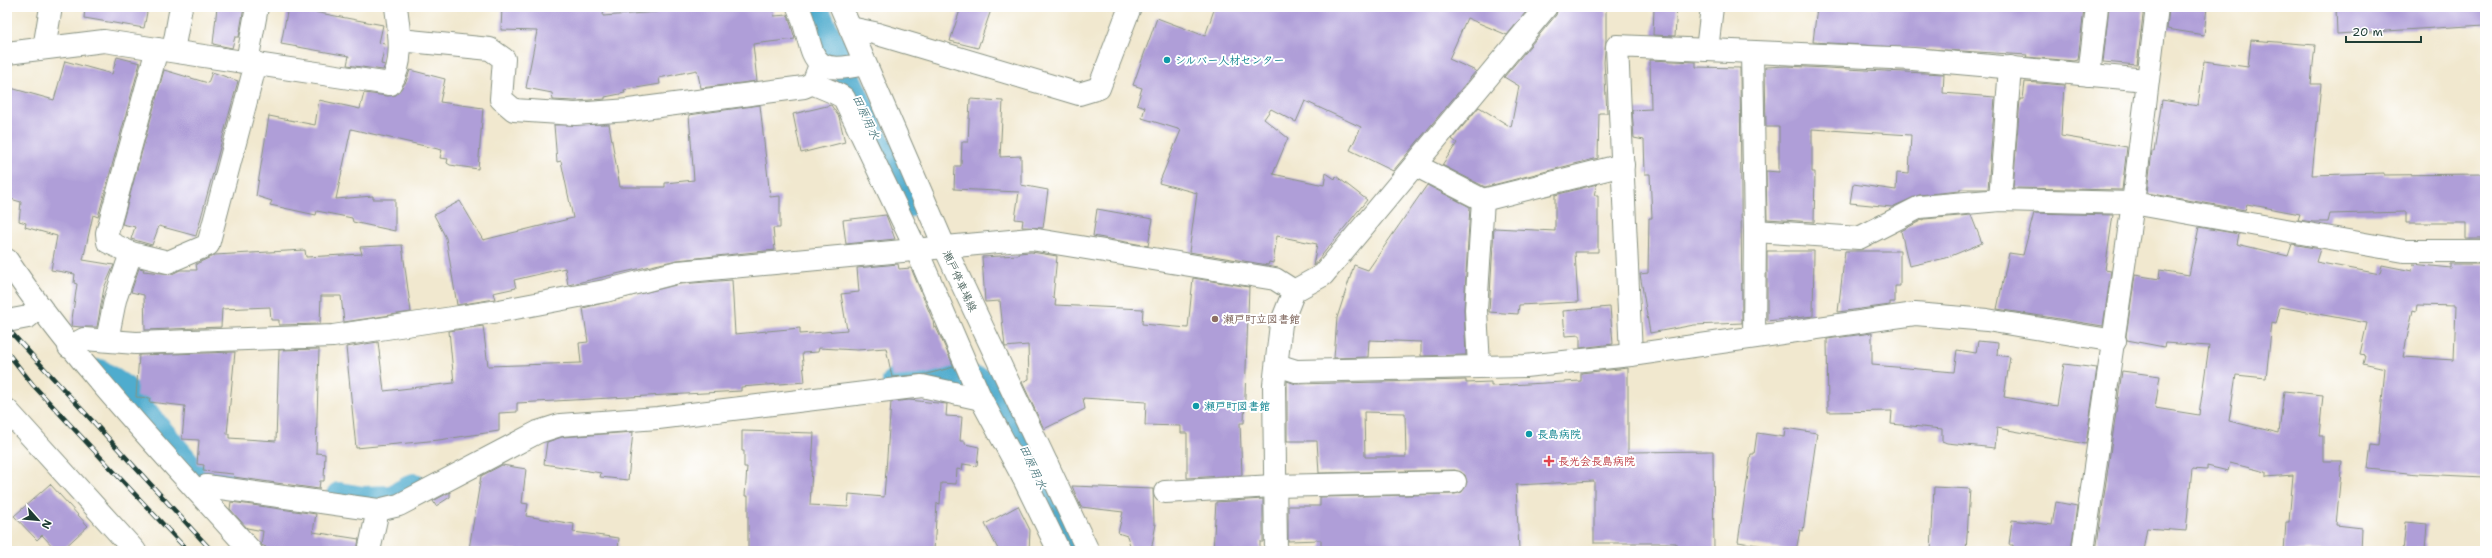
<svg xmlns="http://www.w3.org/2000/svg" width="2492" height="558" viewBox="0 0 2492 558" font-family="'Shantell Sans','Klee One',sans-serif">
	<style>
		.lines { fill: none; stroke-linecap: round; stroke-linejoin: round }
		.canal { stroke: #50acce; stroke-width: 26 }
		.building { fill: #af9ed8; fill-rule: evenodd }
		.minor-casing { stroke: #889282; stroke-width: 24 }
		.secondary-casing { stroke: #889282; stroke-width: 24 }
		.minor { stroke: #fff; stroke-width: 22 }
		.secondary { stroke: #fff; stroke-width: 22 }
		.rail-casing { stroke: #1f3d34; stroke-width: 4.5 }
		.rail { stroke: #fff; stroke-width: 3; stroke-dasharray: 9; stroke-linecap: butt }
		.culture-dot { fill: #0f9aa8; stroke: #fff; stroke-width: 1.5 }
		.education-dot { fill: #8d6e63; stroke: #fff; stroke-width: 1.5 }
		.health-dot { fill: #e0444e; stroke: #fff; stroke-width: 1.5 }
		.labels { text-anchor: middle; stroke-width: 4; stroke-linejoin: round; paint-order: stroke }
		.culture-label { font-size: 11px; font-weight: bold; fill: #0d838f; stroke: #fff; text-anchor: start }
		.street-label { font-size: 11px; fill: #1f3d34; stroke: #fff }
		.education-label { font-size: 11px; font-weight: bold; fill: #785e54; stroke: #fff; text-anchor: start }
		.health-label { font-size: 11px; font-weight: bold; fill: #be3a42; stroke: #fff; text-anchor: start }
		.water-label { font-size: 12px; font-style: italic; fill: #30646a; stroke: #fff }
	</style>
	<rect width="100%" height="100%" fill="#fff"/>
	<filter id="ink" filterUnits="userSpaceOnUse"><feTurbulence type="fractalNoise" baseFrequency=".025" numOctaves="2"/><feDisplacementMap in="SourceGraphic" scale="8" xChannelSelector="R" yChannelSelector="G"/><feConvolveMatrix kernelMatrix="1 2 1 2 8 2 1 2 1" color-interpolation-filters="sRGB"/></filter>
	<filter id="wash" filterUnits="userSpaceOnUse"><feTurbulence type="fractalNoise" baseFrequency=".012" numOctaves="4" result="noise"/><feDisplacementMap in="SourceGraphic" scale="16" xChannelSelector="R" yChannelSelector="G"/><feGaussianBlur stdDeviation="0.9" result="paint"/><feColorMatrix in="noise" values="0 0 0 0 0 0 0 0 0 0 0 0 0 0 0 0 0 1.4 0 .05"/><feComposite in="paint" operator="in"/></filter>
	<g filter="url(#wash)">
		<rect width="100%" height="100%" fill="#f1e8cf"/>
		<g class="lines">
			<!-- canal -->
			<g class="canal">
				<path d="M815,7L907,205"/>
				<path d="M100,372L124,388L199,477L234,481"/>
				<path d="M895,381L952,374L994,384L1072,551"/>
				<path d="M339,495L363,499L392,498L414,486"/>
			</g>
		</g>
		<g id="blocks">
			<!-- building -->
			<g class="building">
				<path d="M85,7H148L144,28L84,18Z"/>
				<path d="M217,7H244L239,37H235L232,48L213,44Z"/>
				<path d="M288,7L383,25L379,43L385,44L381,64L385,65L383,70L347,65L349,56L281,44Z"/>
				<path d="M502,7H604L603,16L658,12L657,7H773L774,16L788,15L795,39L753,44L757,81L701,88L697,70L659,78L660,84L624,90L625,93L605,97V99L575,101L553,100L552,93L526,88L537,31L501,30Z"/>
				<path d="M961,7H992L978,48L950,41Z"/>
				<path d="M1215,7H1530L1507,35L1467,18L1449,59L1476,71L1393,171L1350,150L1361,127L1305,101L1296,122L1271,109L1264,119L1288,138L1273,174L1324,185L1326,173L1335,179L1336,176L1367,200L1313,266L1317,244L1277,236L1273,263L1269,262L1268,265L1189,252L1197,193L1159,183L1181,130L1142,118L1145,107L1137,104L1142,88L1133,85L1157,18L1205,36Z"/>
				<path d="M1558,7H1606V39L1604,62L1607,113H1599L1598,158L1485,187L1442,165L1457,143L1452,139L1479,107L1511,127L1519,86L1504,77L1556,15Z"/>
				<path d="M1654,7H1677L1675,36L1653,35Z"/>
				<path d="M1817,7H2070L2084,9L2078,60L2074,61L2026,57L2027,55L1813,42Z"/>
				<path d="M2109,7H2144L2137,65L2103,62Z"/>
				<path d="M2169,7H2207L2204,35L2167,29Z"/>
				<path d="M2336,7H2485V25L2337,34Z"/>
				<path d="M2251,40L2315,45L2311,84H2321L2312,175L2384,173V175L2485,174V238H2466V223H2406V212L2330,214L2328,222H2313L2298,220L2300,214L2247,204L2245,210L2147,193L2152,151L2154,152L2162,100L2198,106L2204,61L2248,67Z"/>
				<path d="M117,57L140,63L98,217L93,215L83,260L114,265L104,288L97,327H81L71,326L77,284L74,283L75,274L51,270L57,236L25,227L26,223L19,221L21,202L7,198V87L54,100L65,61L112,74Z"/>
				<path d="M1650,60L1696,62V67L1740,68L1742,323L1694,325L1650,333L1640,274L1648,273L1649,218H1652L1650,174H1645L1644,140L1634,138L1632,110L1651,109Z"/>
				<path d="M1787,66L1944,74L1943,93L1995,97L1988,189H1960V191L1919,195L1892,207L1850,203L1853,184L1896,190L1897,173L1909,174L1911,135L1812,129V172H1815L1814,222L1767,219L1766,171L1779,172V127H1766L1765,67Z"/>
				<path d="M164,70L208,83L212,72L238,81L196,236L159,226L152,245L131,239L135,227L122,224Z"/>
				<path d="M410,70L445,79L440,102L483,108L478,169L450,165L447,163L448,159L440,158L442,150L351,129L336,199L373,196V199H395V231L353,222L352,218L317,211L316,215L270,205L272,201L256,196L269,116L315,125L319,100L360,109L364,93L388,96L396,95L406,82Z"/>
				<path d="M2025,82L2064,85L2061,136L2127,147L2122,190L2013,188L2020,99H2023Z"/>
				<path d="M970,99L1003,101L1000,157L1021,156V185L1048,190L1043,228L1022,227L1023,220L1015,219L1019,192L954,189L955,166H961L962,142H968Z"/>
				<path d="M760,105L770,197L780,196V228H773L775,250L677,260L568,285L565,268L514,280L516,288L493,293L495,299L457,305L446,238L434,215L460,201L483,240L573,218L561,161L557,162L554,125L609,124L620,187H665V183L694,180L689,115Z"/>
				<path d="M831,105L839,117L845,142L801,153L793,114Z"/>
				<path d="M1597,184L1594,195H1598V252H1575L1578,302L1519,305L1518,314L1489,312L1494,228L1555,231V195Z"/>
				<path d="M1427,185L1470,207L1464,309L1466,355L1421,356V342L1369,340L1368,357L1334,358L1337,318L1354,265L1368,270Z"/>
				<path d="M1097,209L1153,219L1148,246L1093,236Z"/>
				<path d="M2034,213L2113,215L2105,270L2111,271L2103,326L1997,309L2009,253L2023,255Z"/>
				<path d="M886,215L895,239L846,244L843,220Z"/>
				<path d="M1971,215L1982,243L1946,258L1909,266L1901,231L1924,219Z"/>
				<path d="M2199,227L2239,234L2237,244L2288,256L2292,244L2320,249L2316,262L2380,274L2382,265L2412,271L2413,264L2451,268V264H2485V477L2418,474L2368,469L2371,445L2378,446L2385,368L2363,363L2365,355L2360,354L2367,323L2280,307L2276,324L2272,323L2266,378L2236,375L2229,421L2279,433L2284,391L2323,395L2319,436H2323V461H2342L2336,525L2362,528L2361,551H2284L2286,522H2289L2293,475L2266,477V472L2230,463L2228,471L2207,466V470L2192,469L2186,531L2147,528L2143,551H2096L2122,371L2160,376L2155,408L2199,415L2209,346L2165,343L2164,347L2127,340L2126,336L2135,275L2159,279L2160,270L2189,275ZM2417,305L2456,306L2454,360L2403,357L2413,310L2416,311Z"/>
				<path d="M402,245L411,312L344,322L341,296H321L320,324L279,325V320H271L270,307L222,309L221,327L145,330L144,295L131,292L139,268L144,269L143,271L172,274L180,270H197L196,264L215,255L305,250L306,257L362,254L360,247Z"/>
				<path d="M1767,251H1814L1813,316L1767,321Z"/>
				<path d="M1845,251H1900V286H1895V302H1890V305L1838,312Z"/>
				<path d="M1031,252L1057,256L1053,298L1056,299L1055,305L1143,309L1142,324L1188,328L1193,278L1249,287L1244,423H1240L1242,475L1187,478V433H1181V426L1145,425L1146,402L1083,398L1085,409L1044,429L1022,382L1029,379L1028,345L1005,347L1000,301L985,302L982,257L1018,255L1019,253Z"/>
				<path d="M898,264L899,269L911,268L933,321L934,328L936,327L954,367L927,374L892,377L886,348L857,350L819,348L818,352L802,353L805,382L741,387V391L517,403V412L499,413V431L439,440L356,448L346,347L378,342L384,391L454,383L449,331L483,326L488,366L581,363L579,343L588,342L583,308L680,284L732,280L735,334L800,328V334L847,330L841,294L859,292L857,268Z"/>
				<path d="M1610,307L1613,344L1580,348V335L1565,336L1563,311Z"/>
				<path d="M1872,333V365L1954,372L1957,350L1976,353L1978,341L1998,343L1997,355L2010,357L2004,397L2057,406L2064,364L2097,368L2086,444L1997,428L1995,448L1947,443L1942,441V429L1891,424L1892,411L1828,412L1827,339Z"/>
				<path d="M319,349L316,453L325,454L324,481H320L319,489L234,477L233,474L203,471L204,465L197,464L199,440L182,439L185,406L149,402L150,398L136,397L139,355L235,352L227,434H229V438L276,441L279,350Z"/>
				<path d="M1628,368V452L1713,451L1714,551H1676V543H1594V481L1516,485L1519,551H1321V540L1288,541V506H1320V497L1455,494L1462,492L1467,482L1465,475L1455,470L1319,473L1317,441H1287V381L1296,384L1466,380V383L1491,382V386L1581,381V373ZM1364,412L1405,413L1406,457H1365Z"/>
				<path d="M909,400L947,404L946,416L962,417L960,441H965V444L979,447L977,466L963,464L962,470L957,469L956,484L941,483L940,504L937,503L934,551H748V496H745L747,467H744V451H742V431L814,433L810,505L848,507L849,494L884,497L891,402Z"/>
				<path d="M1785,428L1817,433L1803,531L1800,530L1796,551L1738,542L1751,454H1754L1757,433L1784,437Z"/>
				<path d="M633,432L628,480L600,477L601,473L544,464L547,442L562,437Z"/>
				<path d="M502,465L526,469L522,503L528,504L526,516L574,524L573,532L619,538L618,551L469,549L481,476Z"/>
				<path d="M50,484L88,526L61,551H57L42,535L37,540L14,516Z"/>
				<path d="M1072,486L1153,489L1154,524H1156L1151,551H1132L1127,536L1118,533L1123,512L1081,507Z"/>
				<path d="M1934,487L1970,489L1966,551H1931Z"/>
				<path d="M450,492V497L436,506L433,501Z"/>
				<path d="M1263,499V542H1260V551H1213L1216,502Z"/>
				<path d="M231,502L316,514L313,532L359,539L357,551L265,549L266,547L261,545L263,531L247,528L230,509Z"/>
				<path d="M2056,502L2077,506L2071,551H2013V545H2009L2012,520L2052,525Z"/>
				<path d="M1018,506L1030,530L1029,551H999L985,524Z"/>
				<path d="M2406,522L2427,524L2425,551H2403Z"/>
			</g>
		</g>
	</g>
	<g filter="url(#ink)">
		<use href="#blocks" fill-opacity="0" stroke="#889282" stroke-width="1"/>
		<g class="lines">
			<!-- minor casing -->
			<g class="minor-casing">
				<g id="minor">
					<path d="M798,7C817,50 802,78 864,64"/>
					<path d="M850,28L874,33L1079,94L1099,88L1130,7"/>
					<path d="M400,40L490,49L504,59L501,99L514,110L575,114L629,110L804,87L813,83L820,65"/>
					<path d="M44,48L51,7"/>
					<path d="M157,49L107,233L108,242L131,253L168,262L208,245L256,63"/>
					<path d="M1707,50L1712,7"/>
					<path d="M173,51L181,7"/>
					<path d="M1752,52L1755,231L1754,337"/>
					<path d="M7,53L104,41L390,84C405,63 399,31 396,7"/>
					<path d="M247,62L257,7"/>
					<path d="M2089,75L2097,7"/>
					<path d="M813,83C823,89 834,91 844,98L917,251L981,399L1023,477"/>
					<path d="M1415,165L1483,200L1623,165"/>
					<path d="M2000,200L2010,67"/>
					<path d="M1755,231L1859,238L1920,207L2000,200L2133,203L2404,251H2485"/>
					<path d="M7,260C77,365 167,456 251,551"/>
					<path d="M7,321L28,317L38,307"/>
					<path d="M107,340L115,300L131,253"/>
					<path d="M69,347L84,339L136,343L333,336L499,311L605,291L678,272L1031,239L1275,279L1294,291"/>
					<path d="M1631,355L1617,46L1913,59L2147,80"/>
					<path d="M1277,365L1296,371L1525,366L1631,355L1915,314L1987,320L2115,341"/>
					<path d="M1479,366L1476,310L1483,200"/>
					<path d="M7,410L135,551"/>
					<path d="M1047,464L1023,477L1059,551"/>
					<path d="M197,491L206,486L378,510L399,505L538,432L560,425L658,418L922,386L981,399"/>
					<path d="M1165,492L1274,486L1455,482"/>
					<path d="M369,551L378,510"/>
					<path d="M1276,551L1274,385L1281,324L1294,291L1323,275L1546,7"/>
					<path d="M2083,551L2133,203L2157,7"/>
				</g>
			</g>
			<!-- secondary casing -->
			<g class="secondary-casing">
				<path id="secondary" d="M841,7L945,248L1088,551"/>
			</g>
			<!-- minor -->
			<use href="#minor" class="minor"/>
			<!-- secondary -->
			<use href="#secondary" class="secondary"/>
			<!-- rail casing -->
			<g class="rail-casing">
				<g id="rail">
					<path d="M7,328L212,551"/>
					<path d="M7,352L33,385L188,551"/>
				</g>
			</g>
			<!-- rail -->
			<use href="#rail" class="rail"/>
		</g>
	</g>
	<!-- markers -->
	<g class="culture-dot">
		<circle cx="1167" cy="60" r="4"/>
		<circle cx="1196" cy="406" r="4"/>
		<circle cx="1529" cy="434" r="4"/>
	</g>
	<circle class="education-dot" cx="1215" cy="319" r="4"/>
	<path class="health-dot" d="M1547 455h4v4h4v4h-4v4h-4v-4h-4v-4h4z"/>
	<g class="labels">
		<!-- culture labels -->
		<g class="culture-label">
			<text x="1175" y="64">シルバー人材センター</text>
			<text x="1204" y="410">瀬戸町図書館</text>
			<text x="1537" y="438">長島病院</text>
		</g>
		<!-- street labels -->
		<g class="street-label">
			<text transform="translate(960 281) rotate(65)" y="4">瀬戸停車場線</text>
		</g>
		<!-- education labels -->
		<g class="education-label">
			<text x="1223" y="323">瀬戸町立図書館</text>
		</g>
		<!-- health labels -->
		<g class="health-label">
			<text x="1558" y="465">長光会長島病院</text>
		</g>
		<!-- water labels -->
		<g class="water-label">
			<text transform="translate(866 117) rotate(65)" y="4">田原用水</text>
			<text transform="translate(1033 467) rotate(65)" y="4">田原用水</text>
		</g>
	</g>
	<!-- margin -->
	<rect width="2492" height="558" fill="none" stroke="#fff" stroke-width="24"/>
	<!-- north arrow -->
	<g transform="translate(38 520) rotate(117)" stroke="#ffffff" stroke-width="3" paint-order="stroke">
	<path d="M0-3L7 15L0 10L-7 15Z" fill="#1f3d34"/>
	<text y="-6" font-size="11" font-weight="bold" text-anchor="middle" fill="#1f3d34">N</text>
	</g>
	<!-- scale -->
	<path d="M2346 36v6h75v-6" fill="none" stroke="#1f3d34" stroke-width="2"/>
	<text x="2352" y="36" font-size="12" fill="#1f3d34" stroke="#ffffff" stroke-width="3" paint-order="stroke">20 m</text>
</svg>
